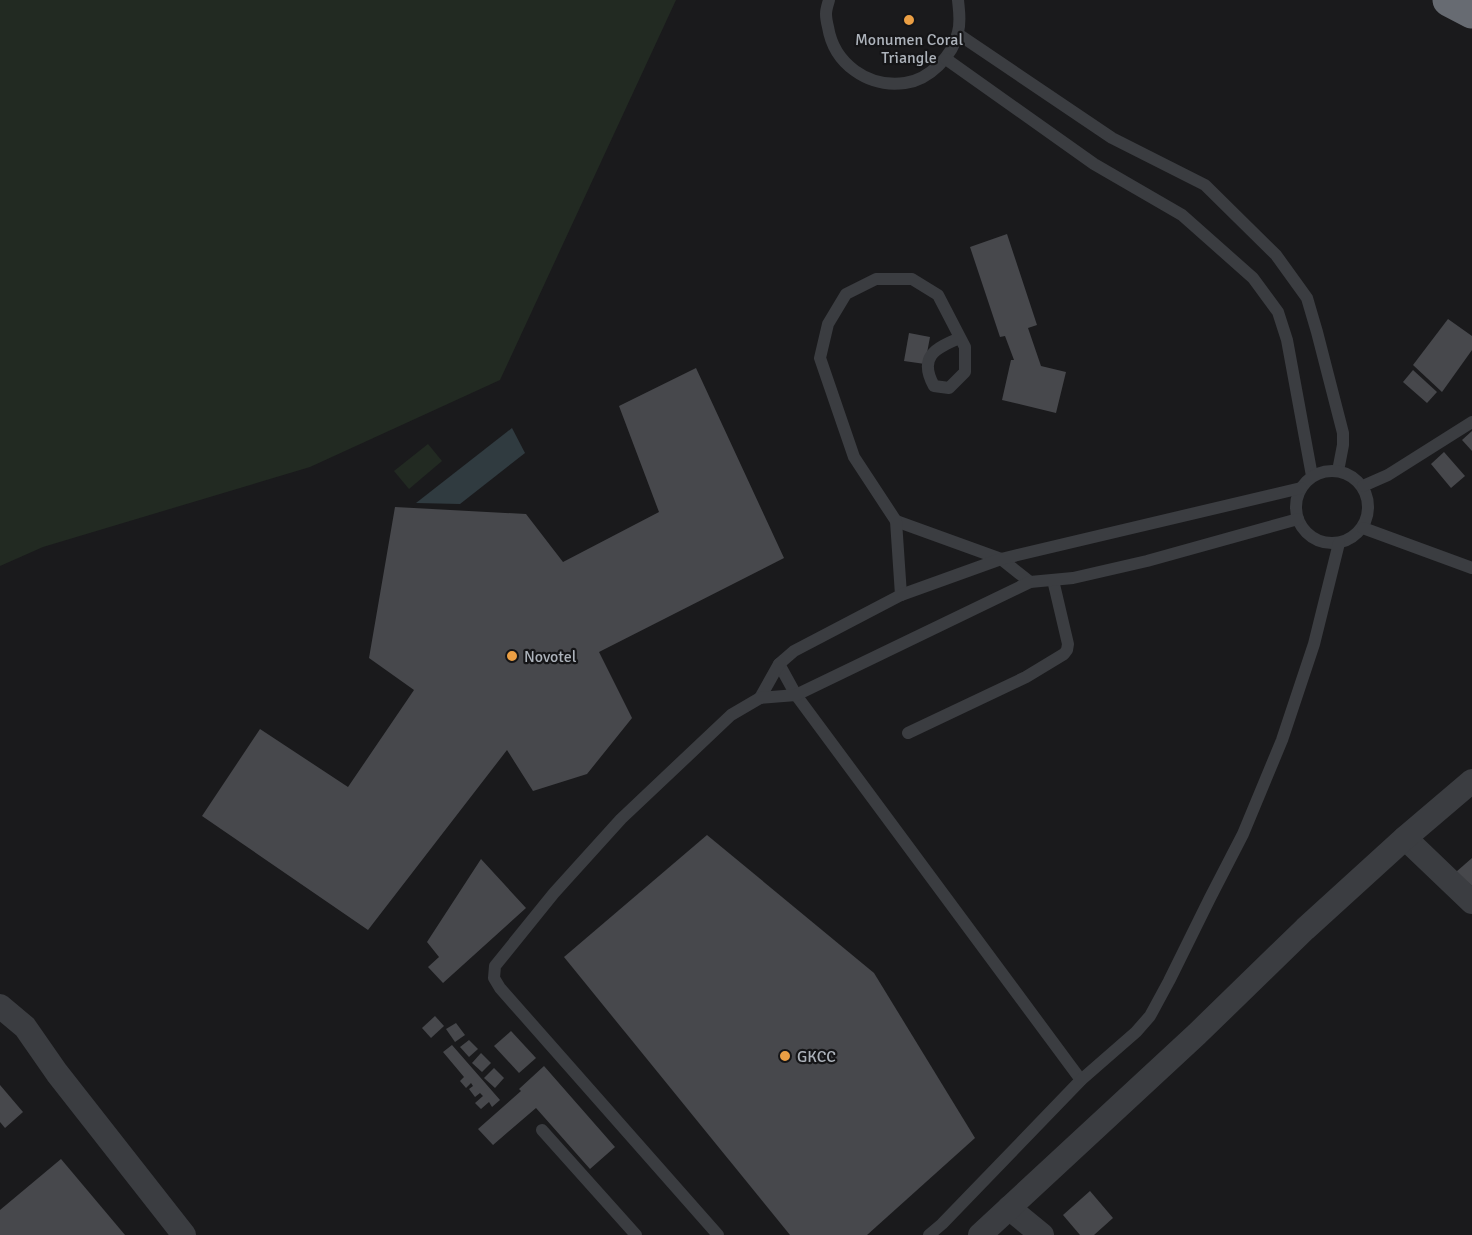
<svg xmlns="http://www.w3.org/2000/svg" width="1472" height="1235" viewBox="0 0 1472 1235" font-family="Signika,sans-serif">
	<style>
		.green { fill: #222a22 }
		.water { fill: #303b40 }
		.building { fill: #47484c }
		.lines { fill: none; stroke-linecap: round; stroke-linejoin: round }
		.lane { stroke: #3b3d41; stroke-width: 12 }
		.street { stroke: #3b3d41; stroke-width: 24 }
		.highway { stroke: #676b72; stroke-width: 33 }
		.poi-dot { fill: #eb9f44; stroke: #151517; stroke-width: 2 }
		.labels { text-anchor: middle; stroke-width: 4.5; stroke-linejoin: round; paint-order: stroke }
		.poi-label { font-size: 16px; fill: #adb3bb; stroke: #151517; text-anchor: start }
	</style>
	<rect width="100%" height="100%" fill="#1a1a1c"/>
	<!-- green -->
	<g class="green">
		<path d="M0,0H676L500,380L310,467L43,547L0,566Z"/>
		<path d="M428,444L442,461L409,489L394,471Z"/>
	</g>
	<!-- water -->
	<path class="water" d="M512,428L525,453L460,504L416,503Z"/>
	<!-- building -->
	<g class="building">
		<path d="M1007,234L1037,325L1028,328L1041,366L1066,372L1056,413L1002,400L1011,360H1014L1005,336L1000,337L970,247Z"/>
		<path d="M1448,319L1472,336V350L1442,392L1413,365Z"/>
		<path d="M909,333L930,337L925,364L904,361Z"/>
		<path d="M696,368L784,558L599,652L632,718L587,774L533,791L507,750L368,930L202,816L260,729L348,787L414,690L369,658L395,507L526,514L563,562L659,512L619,406Z"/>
		<path d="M1413,370L1437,392L1427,403L1403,382Z"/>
		<path d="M1472,431V451L1462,440Z"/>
		<path d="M1444,452L1465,476L1451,488L1431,464Z"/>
		<path d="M707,835L874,973L975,1138L867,1235H790L564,957Z"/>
		<path d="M1472,858V886L1456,872Z"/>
		<path d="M481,859L526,908L443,983L428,967L439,957L427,942Z"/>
		<path d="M435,1016L444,1026L431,1038L422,1028Z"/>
		<path d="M456,1023L465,1035L455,1042L446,1029Z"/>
		<path d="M511,1031L536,1058L519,1073L494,1046Z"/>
		<path d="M469,1040L478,1049L469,1057L460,1047Z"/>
		<path d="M452,1045L500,1100L492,1107L489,1102L481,1109L475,1103L483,1096L480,1093L475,1097L469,1089L473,1086L471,1083L466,1088L460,1081L464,1077L443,1052Z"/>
		<path d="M481,1053L491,1063L482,1072L472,1063Z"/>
		<path d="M544,1066L615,1147L590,1169L536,1108L493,1145L478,1129L521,1091L519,1089Z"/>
		<path d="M494,1068L504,1078L495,1088L484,1078Z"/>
		<path d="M0,1085L23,1112L5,1128L0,1122Z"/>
		<path d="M61,1159L125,1235H0V1210Z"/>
		<path d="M1090,1191L1113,1218L1094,1235H1080L1063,1215Z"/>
	</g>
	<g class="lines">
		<!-- lane -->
		<g class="lane">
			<path d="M829,0C828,4 826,9 826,14C826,18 827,23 828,27C834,64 868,88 905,83C929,80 953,56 958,32C961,21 959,11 958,0"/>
			<path d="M958,34L1112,138L1205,185L1276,255L1307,298L1317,332L1343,433V445L1338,471"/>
			<path d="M946,59L1094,164L1182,215L1253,278L1278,312L1287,340L1312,476"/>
			<circle cx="1332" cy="507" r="36"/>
			<path d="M1363,486L1388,475L1472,422"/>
			<path d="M896,521L1001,559L1030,582"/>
			<path d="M1363,528L1472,568"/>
			<path d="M901,595L896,521L854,457L820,358L828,324L846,294L876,279H912L938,295L965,347V372L949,388L934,386C918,357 935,348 960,338"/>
			<path d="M779,664L796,695L1081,1080"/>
			<path d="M760,698L779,664L794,651L901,595L1001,559L1301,488"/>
			<path d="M908,733L1026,677L1064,654L1067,650L1068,644L1053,580"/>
			<path d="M542,1130L636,1235"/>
			<path d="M718,1235L500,988L494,978L495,966L554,893L621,819L731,715L760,698L796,695L1030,582L1073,578L1147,561L1298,519"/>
			<path d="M929,1235L942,1224L1081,1080L1136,1032L1150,1016L1169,981L1210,898L1243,834L1282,740L1314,644L1339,543"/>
		</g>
		<!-- street -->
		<g class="street">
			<path d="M1405,838L1472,902"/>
			<path d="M0,1006L25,1027L57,1073L184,1235"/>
			<path d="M1009,1208L1042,1235"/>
			<path d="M980,1235L1197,1034L1305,929L1405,838L1472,781"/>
		</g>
		<!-- highway -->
		<path class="highway" d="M1449,0L1472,12"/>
	</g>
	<!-- markers -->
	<g class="poi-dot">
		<circle cx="909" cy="20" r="6"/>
		<circle cx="512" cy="656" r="6"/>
		<circle cx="785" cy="1056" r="6"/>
	</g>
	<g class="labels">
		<!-- poi labels -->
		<g class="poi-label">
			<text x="909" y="45" text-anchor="middle">Monumen Coral<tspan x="909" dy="18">Triangle</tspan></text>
			<text x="524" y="662">Novotel</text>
			<text x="797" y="1062">GKCC</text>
		</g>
	</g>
</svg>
